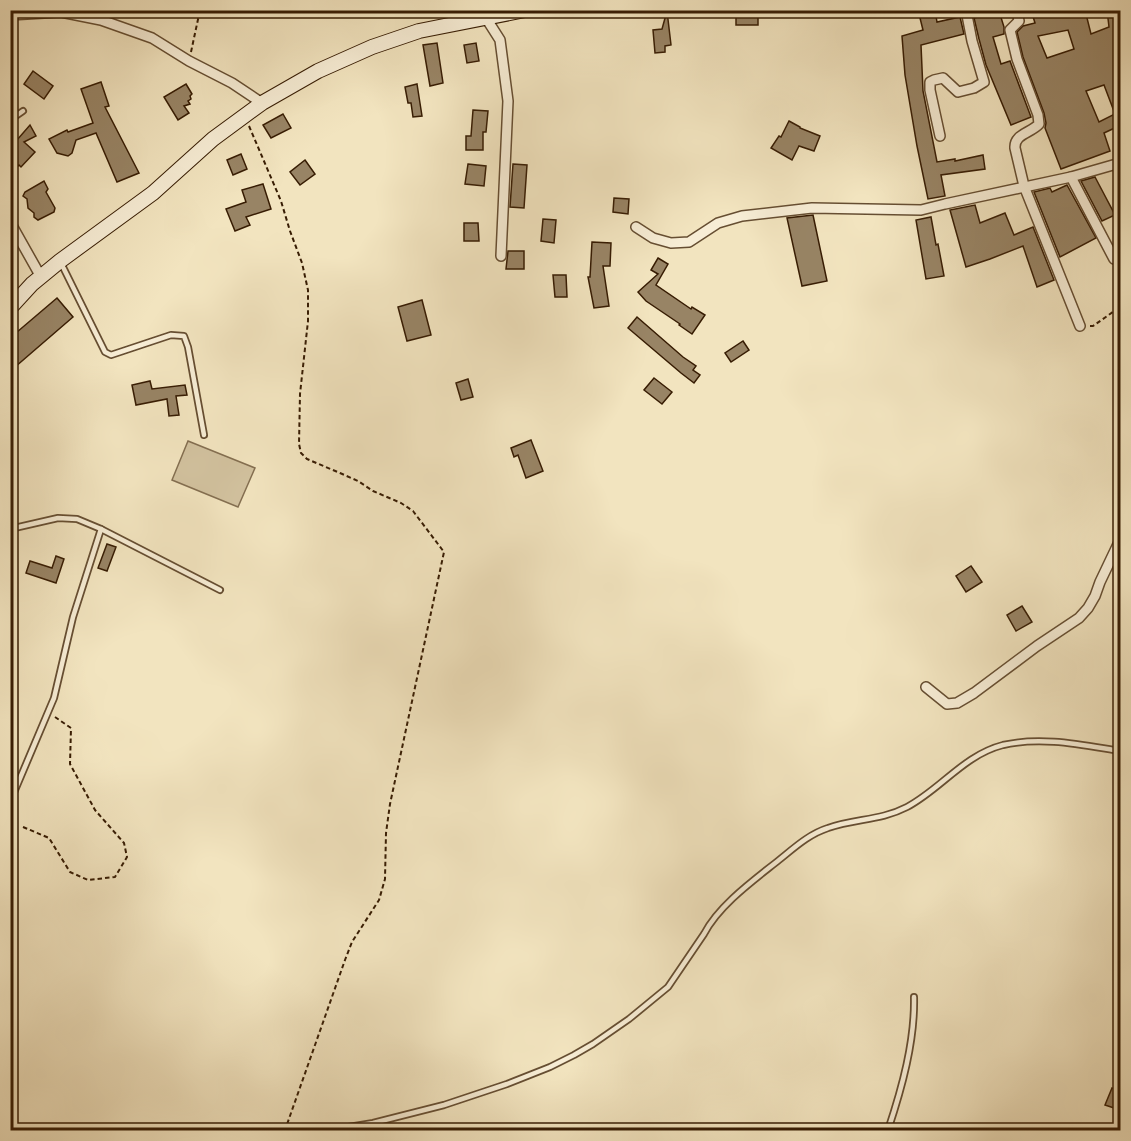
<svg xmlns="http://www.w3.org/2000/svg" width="1131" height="1141" viewBox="0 0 1131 1141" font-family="'IM FELL English',serif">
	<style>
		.green { fill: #d2c29f; stroke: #846f51; stroke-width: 1.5 }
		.building { fill: #988465; stroke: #371c03; stroke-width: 1.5; fill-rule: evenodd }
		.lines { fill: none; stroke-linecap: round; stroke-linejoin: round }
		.lane-casing { stroke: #664e32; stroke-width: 8 }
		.street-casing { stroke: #664e32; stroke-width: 12 }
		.secondary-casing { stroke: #371c03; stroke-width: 16 }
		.path { stroke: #371c03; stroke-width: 2; stroke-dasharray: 4.5 3; stroke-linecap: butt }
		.lane { stroke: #f7edd5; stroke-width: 4.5 }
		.street { stroke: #f7edd5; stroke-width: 9 }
		.secondary { stroke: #f7edd5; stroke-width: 14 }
	</style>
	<rect width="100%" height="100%" fill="#f2e4bf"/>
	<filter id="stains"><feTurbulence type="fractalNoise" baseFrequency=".00333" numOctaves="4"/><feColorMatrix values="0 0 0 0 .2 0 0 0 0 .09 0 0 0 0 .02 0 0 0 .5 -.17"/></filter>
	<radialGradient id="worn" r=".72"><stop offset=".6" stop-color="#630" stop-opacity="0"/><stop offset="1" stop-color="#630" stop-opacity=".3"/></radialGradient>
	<!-- green -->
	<path class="green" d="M188,441L255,468L238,507L172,480Z"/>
	<!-- building -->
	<g class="building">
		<rect x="736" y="10" width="22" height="15"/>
		<path d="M918,10H935L937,22L960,17L964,34L921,45L923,91L937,162L955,159V161L983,155L985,169L941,175L945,196L928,199L917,146L905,75L902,36L923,30Z"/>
		<path d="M1031,10H1085L1091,34L1109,27L1107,10H1112L1120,31V127L1119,126L1104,133L1110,151L1061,169L1045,128L1046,123L1044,113L1023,57L1017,32L1023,26L1035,23ZM1068,30L1074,49L1047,58L1038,36ZM1104,85L1115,114L1099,122L1086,91Z"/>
		<path d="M667,11L671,45L665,46V52L655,53L653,30L662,29Z"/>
		<path d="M999,11L1004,27V34L993,37L1001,64L1010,61L1031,117L1011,125L986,65L979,39L974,18Z"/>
		<path d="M437,43L443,83L430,86L423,45Z"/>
		<path d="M476,43L479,61L467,63L464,45Z"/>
		<path d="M33,71L53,86L44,99L24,84Z"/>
		<path d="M101,82L109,106L105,107L139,173L117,182L96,133L76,140L72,153L68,156L57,153L49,139L67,130L68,132L93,123L81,89Z"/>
		<path d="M186,84L192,94L190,96L191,99L188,101L190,104L184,106L189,113L178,120L164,97Z"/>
		<path d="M417,84L422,116L413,117L411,103H408L405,87Z"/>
		<path d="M473,110L488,111L486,132H483V150H466V136H471Z"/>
		<path d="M283,114L291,128L271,138L263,125Z"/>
		<path d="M789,121L800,127V128L820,136L814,151L799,146L792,160L771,148L779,136L781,137Z"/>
		<path d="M30,125L36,136L24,142L35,152L21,167L19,165L17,167L10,161V148Z"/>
		<path d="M241,154L247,169L233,175L227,160Z"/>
		<path d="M305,160L315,174L300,185L290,172Z"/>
		<path d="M468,164L486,166L484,186L465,184Z"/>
		<path d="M513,164L527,165L524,208L510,207Z"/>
		<path d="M1095,177L1115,215L1102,221L1081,181Z"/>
		<path d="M44,181L48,189L46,192L55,208L54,212L38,220L34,217V213L28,208L27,199L23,196L25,192Z"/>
		<path d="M263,184L271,209L246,217L250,225L235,231L226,209L246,202L242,190Z"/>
		<path d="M1067,185L1096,238L1060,257L1034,192L1050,188L1052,192Z"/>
		<path d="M614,198L629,199L628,214L613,212Z"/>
		<path d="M975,205L980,223L1005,213L1014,235L1033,227L1054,280L1037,287L1023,246L990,259L966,267L950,210Z"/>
		<path d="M813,215L827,281L802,286L787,218Z"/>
		<path d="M931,217L936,245L938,244L944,276L926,279L916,220Z"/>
		<path d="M543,219L556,220L554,243L541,241Z"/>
		<path d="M464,223H478L479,241H464Z"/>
		<path d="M592,242L611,243L610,266H603L609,306L594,308L588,277H590Z"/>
		<path d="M508,251H524V269H506Z"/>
		<path d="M658,258L668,264L656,285L691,309L692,307L705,315L692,334L679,325L680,324L646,301L638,292L658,274L651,270Z"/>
		<path d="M553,275H566L567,297H555Z"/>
		<path d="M57,298L73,317L15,367L10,362V338Z"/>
		<path d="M422,300L431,335L407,341L398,307Z"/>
		<path d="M637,317L683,357L696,366L693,370L700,375L694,383L681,373L628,328Z"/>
		<path d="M743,341L749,350L731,362L725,353Z"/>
		<path d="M654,378L672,392L662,404L644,390Z"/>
		<path d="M468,379L473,397L461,400L456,383Z"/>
		<path d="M150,381L152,389L185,385L187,395L176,396L179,415L169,416L167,399L136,405L132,385Z"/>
		<path d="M531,440L543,471L526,478L518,455L514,457L511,448Z"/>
		<path d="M107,544L116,547L107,571L98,568Z"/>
		<path d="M56,556L64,559L56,583L26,573L30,561L52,568Z"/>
		<path d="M971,566L982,582L966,592L956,576Z"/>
		<path d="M1022,606L1032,622L1016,631L1007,615Z"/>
		<path d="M1112,1088L1120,1091V1110L1105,1105Z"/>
	</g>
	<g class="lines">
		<!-- lane casing -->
		<g class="lane-casing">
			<g id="lane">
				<path d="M10,120L23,111"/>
				<path d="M61,263L105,352L111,355L171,335L184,336L188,347L204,435"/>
				<path d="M10,529L58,518L77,519L101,529L220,590"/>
				<path d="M10,802L54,698L73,617L101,529"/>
				<path d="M330,1130L373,1123L444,1105L507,1084L550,1067L574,1055L593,1044L629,1019L668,987L704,934C719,905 754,880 779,860C794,848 809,834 828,828C856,818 880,821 907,807C941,789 964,755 1003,745C1042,736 1082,745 1120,751"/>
				<path d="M888,1130C902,1088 915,1041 914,997"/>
			</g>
		</g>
		<!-- street casing -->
		<g class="street-casing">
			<g id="street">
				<path d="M1017,10L1019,21L1010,30L1017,59L1038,115L1039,124C1031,133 1014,134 1015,148L1024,186L1080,326"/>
				<path d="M10,15L61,12L101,20L152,38L189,61L232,83L262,103"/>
				<path d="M486,18L500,40L508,101L501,256"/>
				<path d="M940,136L930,90V82L934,80L943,78L958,92L974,88L984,82L972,41L966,10"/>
				<path d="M1071,177L1114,259"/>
				<path d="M10,222L41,277"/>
				<path d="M636,227L653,238L671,243L689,242L718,223L742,216L812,208L921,210L945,204L1071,177L1120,163"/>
				<path d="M926,687L947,704L957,703L974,693L1037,646L1079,618L1088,608L1095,596L1100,582L1120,540"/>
			</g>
		</g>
		<!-- secondary casing -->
		<g class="secondary-casing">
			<path id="secondary" d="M10,308L32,284L60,261L153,193L213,139L262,103L318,71L372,47L419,31L525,10"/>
		</g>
		<!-- path -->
		<g class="path">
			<path d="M191,52L200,10"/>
			<path d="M249,126L281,201L290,231L302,263L308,290V321L300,394L299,444L301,453L307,459L340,473L358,481L373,491L401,503L413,511L444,552L390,804L386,833L385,879L379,900L352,942L345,960L285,1130"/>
			<path d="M1090,326H1093L1120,307"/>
			<path d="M23,827L49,838L70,872L88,880L115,877L127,857L124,843L95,810L70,764L71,728L55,717"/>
		</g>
		<!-- lane -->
		<use href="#lane" class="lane"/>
		<!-- street -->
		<use href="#street" class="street"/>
		<!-- secondary -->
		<use href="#secondary" class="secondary"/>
	</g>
	<!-- margin -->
	<rect width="1131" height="1141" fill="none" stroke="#f2e4bf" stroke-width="36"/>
	<rect x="12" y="12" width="1107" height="1117" fill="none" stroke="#371c03" stroke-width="3"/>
	<rect x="18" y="18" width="1095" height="1105" fill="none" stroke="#371c03" stroke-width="1.5"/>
	<rect width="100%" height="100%" filter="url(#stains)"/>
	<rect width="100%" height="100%" fill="url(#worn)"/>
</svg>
